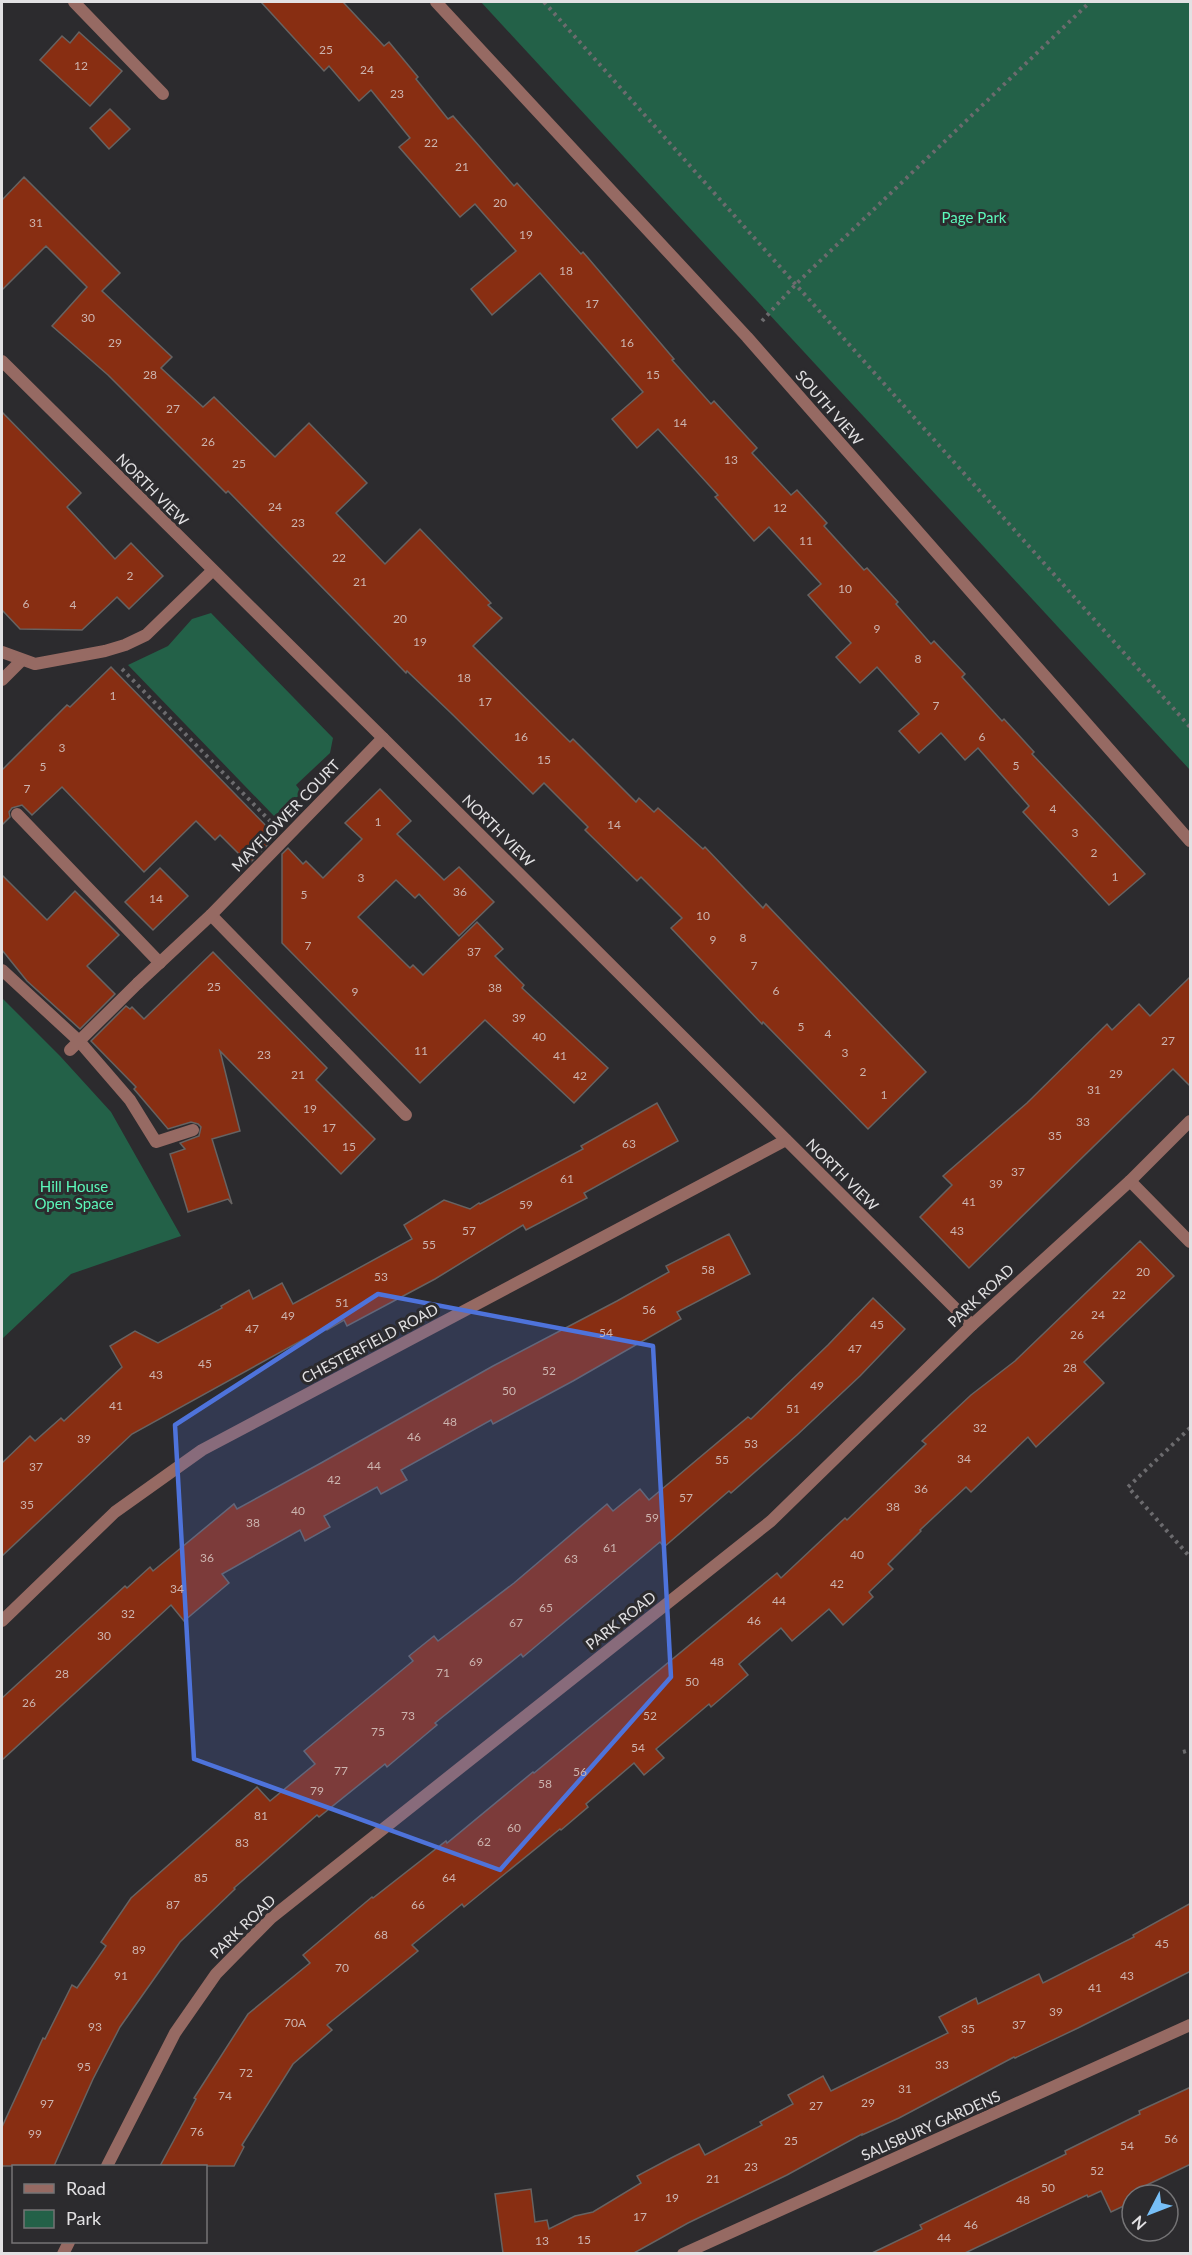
<svg xmlns="http://www.w3.org/2000/svg" width="1192" height="2255" viewBox="0 0 1192 2255" font-family="Lato,sans-serif">
	<style>
		.green { fill: #236148 }
		.building { fill: #882e12; stroke: #676362; stroke-width: 1.5 }
		.lines { fill: none; stroke-linecap: round; stroke-linejoin: round }
		.path { stroke: #6c6b6e; stroke-width: 4; stroke-dasharray: 3 4.5; stroke-linecap: butt }
		.service { stroke: #966a63; stroke-width: 12 }
		.minor { stroke: #966a63; stroke-width: 12 }
		.tertiary { stroke: #966a63; stroke-width: 12 }
		.marked { fill: #4e73db; fill-opacity: 0.2; stroke: #4e73db; stroke-width: 4.5; stroke-linejoin: round }
		.labels { text-anchor: middle; stroke-width: 6; stroke-linejoin: round; paint-order: stroke }
		.number-label { font-size: 12px; fill: #ccb4af }
		.park-label { font-size: 15px; fill: #5cf8ba; stroke: #2c2b2e }
		.street-label { font-size: 15px; fill: #e2e1e3; stroke: #2c2b2e }
	</style>
	<rect width="100%" height="100%" fill="#2c2b2e"/>
	<!-- green -->
	<g class="green">
		<path d="M481,2H1190V770Z"/>
		<path d="M211,613L333,738L330,753L296,785L302,793L274,816L128,665L168,646L192,619Z"/>
		<path d="M2,998L60,1056L111,1112L181,1236L71,1274L2,1339Z"/>
	</g>
	<!-- building -->
	<g class="building">
		<path d="M261,2H343L384,46L389,42L418,77L416,79L448,119L453,116L514,186L517,183L581,254L583,252L674,359L672,360L711,404L714,401L757,448L752,453L791,495L797,490L827,523L824,526L864,570L867,568L898,602L896,604L931,644L934,641L948,656L965,674L962,677L1002,721L1004,719L1034,752L1032,754L1145,874L1109,905L1023,812L1029,806L978,748L965,760L941,733L919,753L899,731L919,714L877,667L860,683L836,657L851,643L808,595L821,584L769,527L754,541L715,497L718,495L658,429L637,448L612,419L643,392L540,273L492,315L471,289L516,251L475,204L460,217L399,147L410,138L371,90L359,101L329,66L324,71Z"/>
		<path d="M79,32L122,71L90,106L40,60L62,36L70,43Z"/>
		<path d="M110,109L130,129L109,149L90,128Z"/>
		<path d="M24,177L120,273L102,291L172,357L161,368L203,407L214,397L275,457L309,423L367,483L336,513L385,564L420,529L491,603L488,605L502,618L473,646L570,742L573,739L636,802L639,798L654,812L658,808L703,849L705,847L763,908L766,904L926,1072L868,1129L763,1022L762,1024L671,928L682,918L641,877L637,881L585,830L588,827L544,783L533,794L451,713L407,671L406,673L228,491L226,493L108,375L52,326L87,287L46,246L2,290V200Z"/>
		<path d="M2,412L81,493L67,507L115,559L131,543L163,576L129,609L117,597L82,630L20,629L2,610Z"/>
		<path d="M111,667L276,836L249,864L220,835L215,840L196,821L144,872L62,787L32,815L22,805L12,808L9,812L10,817L2,825V770L67,705L70,707Z"/>
		<path d="M380,789L411,821L397,834L444,880L459,867L494,902L459,936L419,894L415,898L396,880L358,917L410,968L413,965L423,975L477,922L503,949L495,956L524,985L522,988L608,1068L574,1103L485,1020L420,1083L282,943V854L288,848L303,864L306,861L323,878L362,839L345,823Z"/>
		<path d="M160,868L188,896L153,930L125,902Z"/>
		<path d="M2,875L47,920L75,891L119,935L87,966L115,994L80,1029L27,981L2,950Z"/>
		<path d="M213,952L327,1068L316,1080L375,1139L341,1174L220,1051L240,1131L212,1139L232,1204L228,1199L188,1212L170,1154L185,1149L180,1143L199,1136L201,1127L198,1124L191,1122L168,1129L134,1089L136,1087L91,1041L126,1006L130,1009L132,1007L144,1019Z"/>
		<path d="M1191,976V1087L1173,1069L969,1268L920,1217L952,1185L943,1176L1027,1103L1107,1024L1112,1030L1139,1004L1150,1016Z"/>
		<path d="M657,1103L678,1141L584,1193L587,1198L526,1230L523,1225L435,1279L347,1326L344,1320L327,1330L326,1327L132,1434L2,1556V1463L30,1436L35,1441L61,1418L64,1421L122,1367L110,1346L135,1331L158,1343L222,1308L221,1306L249,1290L253,1299L282,1283L293,1304L412,1239L404,1225L444,1200L470,1209L479,1203L480,1204L583,1149L581,1146Z"/>
		<path d="M729,1234L750,1274L677,1312L681,1319L573,1381L493,1424L491,1420L401,1470L407,1480L381,1494L377,1487L324,1516L330,1527L305,1541L300,1530L222,1574L229,1583L184,1621L171,1605L2,1760V1698L125,1586L127,1588L150,1567L153,1571L234,1504L237,1509L321,1463L493,1366L617,1301L669,1272L666,1266Z"/>
		<path d="M1140,1241L1174,1276L1084,1362L1104,1383L1036,1447L1028,1437L971,1492L966,1487L920,1530L921,1531L888,1564L893,1569L869,1592L873,1597L843,1625L829,1609L792,1641L781,1628L739,1664L748,1675L711,1707L709,1704L656,1749L664,1758L644,1775L634,1763L586,1804L588,1807L561,1830L560,1829L464,1907L462,1904L412,1945L418,1951L327,2025L332,2030L293,2064L242,2145L244,2147L234,2166H160L196,2099L194,2098L248,2014L310,1963L303,1955L372,1897L373,1898L446,1841L447,1843L533,1772L534,1773L777,1573L781,1578L845,1518L847,1520L926,1444L922,1441L971,1395L1015,1361Z"/>
		<path d="M873,1298L905,1329L860,1376L797,1435L731,1493L729,1491L664,1547L660,1542L523,1657L521,1654L435,1723L437,1725L387,1767L385,1764L319,1817L317,1815L234,1888L235,1889L180,1942L120,2027L93,2079L54,2166H2V2127L43,2038L45,2039L72,1985L77,1988L106,1946L101,1942L131,1898L257,1787L270,1801L315,1764L304,1751L413,1661L409,1656L434,1636L438,1641L514,1583L607,1504L613,1511L640,1489L649,1500L748,1417L751,1419L828,1345Z"/>
		<path d="M1191,1903V1971L1078,2028L1015,2058L1014,2057L899,2118L862,2135V2134L787,2175L688,2223L634,2253H503L495,2194L531,2189L535,2222L547,2220L549,2229L575,2216L593,2212L641,2183L637,2176L673,2157L699,2144L705,2155L762,2125L760,2122L793,2104L788,2095L823,2076L831,2091L948,2033L939,2017L976,1998L978,2004L1039,1974L1043,1983L1134,1937L1133,1935Z"/>
		<path d="M1191,2087V2164L1132,2192V2202L1111,2212L1101,2191L1088,2197L1087,2195L965,2253H872L922,2229L920,2225L1066,2154L1065,2151L1140,2114L1139,2111Z"/>
	</g>
	<g class="lines">
		<!-- path -->
		<g class="path">
			<path d="M544,2L1190,727"/>
			<path d="M762,321L796,284L1090,2"/>
			<path d="M122,669L270,821"/>
			<path d="M1190,1428L1128,1487L1190,1557"/>
			<path d="M1183,1752L1190,1750"/>
		</g>
		<!-- service -->
		<g class="service">
			<path d="M74,2L163,94"/>
			<path d="M17,814L160,963"/>
			<path d="M2,970L79,1041L130,1100L156,1142L193,1130"/>
			<path d="M335,1042L406,1115"/>
			<path d="M70,1050L138,983"/>
		</g>
		<!-- minor -->
		<g class="minor">
			<path d="M436,2L747,337L1190,841"/>
			<path d="M2,361L383,738L972,1325"/>
			<path d="M2,652L35,664L105,651L125,645L146,635L212,571"/>
			<path d="M2,680L22,660"/>
			<path d="M211,915L335,1042"/>
			<path d="M138,983L211,915L383,738"/>
			<path d="M1130,1181L1190,1242"/>
			<path d="M2,1621L115,1512L202,1450L786,1140"/>
			<path d="M683,2254L1190,2025"/>
		</g>
		<!-- tertiary -->
		<g class="tertiary">
			<path d="M107,2166L175,2033L216,1974L271,1918L771,1521L972,1325L1130,1181L1190,1121"/>
			<path d="M63,2254L69,2242"/>
		</g>
	</g>
	<!-- marked area -->
	<path class="marked" d="M378,1294L653,1346L671,1677L500,1870L194,1759L175,1425Z"/>
	<g class="labels">
		<!-- number labels -->
		<g class="number-label">
			<text x="326" y="54">25</text>
			<text x="81" y="70">12</text>
			<text x="367" y="74">24</text>
			<text x="397" y="98">23</text>
			<text x="431" y="147">22</text>
			<text x="462" y="171">21</text>
			<text x="500" y="207">20</text>
			<text x="36" y="227">31</text>
			<text x="526" y="239">19</text>
			<text x="566" y="275">18</text>
			<text x="592" y="308">17</text>
			<text x="88" y="322">30</text>
			<text x="115" y="347">29</text>
			<text x="627" y="347">16</text>
			<text x="150" y="379">28</text>
			<text x="653" y="379">15</text>
			<text x="173" y="413">27</text>
			<text x="680" y="427">14</text>
			<text x="208" y="446">26</text>
			<text x="731" y="464">13</text>
			<text x="239" y="468">25</text>
			<text x="275" y="511">24</text>
			<text x="780" y="512">12</text>
			<text x="298" y="527">23</text>
			<text x="806" y="545">11</text>
			<text x="339" y="562">22</text>
			<text x="130" y="580">2</text>
			<text x="360" y="586">21</text>
			<text x="845" y="593">10</text>
			<text x="26" y="608">6</text>
			<text x="73" y="609">4</text>
			<text x="400" y="623">20</text>
			<text x="877" y="633">9</text>
			<text x="420" y="646">19</text>
			<text x="918" y="663">8</text>
			<text x="464" y="682">18</text>
			<text x="113" y="700">1</text>
			<text x="485" y="706">17</text>
			<text x="936" y="710">7</text>
			<text x="521" y="741">16</text>
			<text x="982" y="741">6</text>
			<text x="62" y="752">3</text>
			<text x="544" y="764">15</text>
			<text x="1016" y="770">5</text>
			<text x="43" y="771">5</text>
			<text x="27" y="793">7</text>
			<text x="1053" y="813">4</text>
			<text x="378" y="826">1</text>
			<text x="614" y="829">14</text>
			<text x="1075" y="837">3</text>
			<text x="1094" y="857">2</text>
			<text x="1115" y="881">1</text>
			<text x="361" y="882">3</text>
			<text x="460" y="896">36</text>
			<text x="304" y="899">5</text>
			<text x="156" y="903">14</text>
			<text x="703" y="920">10</text>
			<text x="743" y="942">8</text>
			<text x="713" y="944">9</text>
			<text x="308" y="950">7</text>
			<text x="474" y="956">37</text>
			<text x="754" y="970">7</text>
			<text x="214" y="991">25</text>
			<text x="495" y="992">38</text>
			<text x="776" y="995">6</text>
			<text x="355" y="996">9</text>
			<text x="519" y="1022">39</text>
			<text x="801" y="1031">5</text>
			<text x="828" y="1038">4</text>
			<text x="539" y="1041">40</text>
			<text x="1168" y="1045">27</text>
			<text x="421" y="1055">11</text>
			<text x="845" y="1057">3</text>
			<text x="264" y="1059">23</text>
			<text x="560" y="1060">41</text>
			<text x="863" y="1076">2</text>
			<text x="1116" y="1078">29</text>
			<text x="298" y="1079">21</text>
			<text x="580" y="1080">42</text>
			<text x="1094" y="1094">31</text>
			<text x="884" y="1099">1</text>
			<text x="310" y="1113">19</text>
			<text x="1083" y="1126">33</text>
			<text x="329" y="1132">17</text>
			<text x="1055" y="1140">35</text>
			<text x="629" y="1148">63</text>
			<text x="349" y="1151">15</text>
			<text x="1018" y="1176">37</text>
			<text x="567" y="1183">61</text>
			<text x="996" y="1188">39</text>
			<text x="969" y="1206">41</text>
			<text x="526" y="1209">59</text>
			<text x="469" y="1235">57</text>
			<text x="957" y="1235">43</text>
			<text x="429" y="1249">55</text>
			<text x="708" y="1274">58</text>
			<text x="1143" y="1276">20</text>
			<text x="381" y="1281">53</text>
			<text x="1119" y="1299">22</text>
			<text x="342" y="1307">51</text>
			<text x="649" y="1314">56</text>
			<text x="1098" y="1319">24</text>
			<text x="288" y="1320">49</text>
			<text x="877" y="1329">45</text>
			<text x="252" y="1333">47</text>
			<text x="606" y="1337">54</text>
			<text x="1077" y="1339">26</text>
			<text x="855" y="1353">47</text>
			<text x="205" y="1368">45</text>
			<text x="1070" y="1372">28</text>
			<text x="549" y="1375">52</text>
			<text x="156" y="1379">43</text>
			<text x="817" y="1390">49</text>
			<text x="509" y="1395">50</text>
			<text x="116" y="1410">41</text>
			<text x="793" y="1413">51</text>
			<text x="450" y="1426">48</text>
			<text x="980" y="1432">32</text>
			<text x="414" y="1441">46</text>
			<text x="84" y="1443">39</text>
			<text x="751" y="1448">53</text>
			<text x="964" y="1463">34</text>
			<text x="722" y="1464">55</text>
			<text x="374" y="1470">44</text>
			<text x="36" y="1471">37</text>
			<text x="334" y="1484">42</text>
			<text x="921" y="1493">36</text>
			<text x="686" y="1502">57</text>
			<text x="27" y="1509">35</text>
			<text x="893" y="1511">38</text>
			<text x="298" y="1515">40</text>
			<text x="652" y="1522">59</text>
			<text x="253" y="1527">38</text>
			<text x="610" y="1552">61</text>
			<text x="857" y="1559">40</text>
			<text x="207" y="1562">36</text>
			<text x="571" y="1563">63</text>
			<text x="837" y="1588">42</text>
			<text x="177" y="1593">34</text>
			<text x="779" y="1605">44</text>
			<text x="546" y="1612">65</text>
			<text x="128" y="1618">32</text>
			<text x="754" y="1625">46</text>
			<text x="516" y="1627">67</text>
			<text x="104" y="1640">30</text>
			<text x="476" y="1666">69</text>
			<text x="717" y="1666">48</text>
			<text x="443" y="1677">71</text>
			<text x="62" y="1678">28</text>
			<text x="692" y="1686">50</text>
			<text x="29" y="1707">26</text>
			<text x="408" y="1720">73</text>
			<text x="650" y="1720">52</text>
			<text x="378" y="1736">75</text>
			<text x="638" y="1752">54</text>
			<text x="341" y="1775">77</text>
			<text x="580" y="1776">56</text>
			<text x="545" y="1788">58</text>
			<text x="317" y="1795">79</text>
			<text x="261" y="1820">81</text>
			<text x="514" y="1832">60</text>
			<text x="484" y="1846">62</text>
			<text x="242" y="1847">83</text>
			<text x="201" y="1882">85</text>
			<text x="449" y="1882">64</text>
			<text x="173" y="1909">87</text>
			<text x="418" y="1909">66</text>
			<text x="381" y="1939">68</text>
			<text x="1162" y="1948">45</text>
			<text x="139" y="1954">89</text>
			<text x="342" y="1972">70</text>
			<text x="121" y="1980">91</text>
			<text x="1127" y="1980">43</text>
			<text x="1095" y="1992">41</text>
			<text x="1056" y="2016">39</text>
			<text x="295" y="2027">70A</text>
			<text x="1019" y="2029">37</text>
			<text x="95" y="2031">93</text>
			<text x="968" y="2033">35</text>
			<text x="942" y="2069">33</text>
			<text x="84" y="2071">95</text>
			<text x="246" y="2077">72</text>
			<text x="905" y="2093">31</text>
			<text x="225" y="2100">74</text>
			<text x="868" y="2107">29</text>
			<text x="47" y="2108">97</text>
			<text x="816" y="2110">27</text>
			<text x="197" y="2136">76</text>
			<text x="35" y="2138">99</text>
			<text x="1171" y="2143">56</text>
			<text x="791" y="2145">25</text>
			<text x="1127" y="2150">54</text>
			<text x="751" y="2171">23</text>
			<text x="1097" y="2175">52</text>
			<text x="713" y="2183">21</text>
			<text x="1048" y="2192">50</text>
			<text x="672" y="2202">19</text>
			<text x="1023" y="2204">48</text>
			<text x="640" y="2221">17</text>
			<text x="971" y="2229">46</text>
			<text x="944" y="2242">44</text>
			<text x="584" y="2244">15</text>
			<text x="542" y="2245">13</text>
		</g>
		<!-- park labels -->
		<g class="park-label">
			<text x="974" y="223">Page Park</text>
			<text x="74" y="1192">Hill House<tspan x="74" dy="17">Open Space</tspan></text>
		</g>
		<!-- street labels -->
		<g class="street-label">
			<text transform="translate(829 408) rotate(49)" y="5">SOUTH VIEW</text>
			<text transform="translate(152 490) rotate(45)" y="5">NORTH VIEW</text>
			<text transform="translate(286 816) rotate(-46)" y="5">MAYFLOWER COURT</text>
			<text transform="translate(498 831) rotate(45)" y="5">NORTH VIEW</text>
			<text transform="translate(842 1175) rotate(45)" y="5">NORTH VIEW</text>
			<text transform="translate(981 1296) rotate(-43)" y="5">PARK ROAD</text>
			<text transform="translate(370 1344) rotate(-28)" y="5">CHESTERFIELD ROAD</text>
			<text transform="translate(621 1621) rotate(-38)" y="5">PARK ROAD</text>
			<text transform="translate(243 1927) rotate(-44)" y="5">PARK ROAD</text>
			<text transform="translate(931 2126) rotate(-24)" y="5">SALISBURY GARDENS</text>
		</g>
	</g>
	<!-- border -->
	<rect width="1192" height="2255" fill="none" stroke="#e2e1e3" stroke-width="6"/>
	<!-- legend -->
	<rect x="12" y="2165" width="195" height="78" fill="#2c2b2e" stroke="#757476" stroke-width="1.5"/>
	<rect x="24" y="2184" width="30" height="9" fill="#966a63" stroke="#757476" stroke-width="1.5"/>
	<text x="66" y="2195" font-size="18" fill="#e2e1e3">Road</text>
	<rect x="24" y="2210" width="30" height="18" fill="#236148" stroke="#757476" stroke-width="1.5"/>
	<text x="66" y="2225" font-size="18" fill="#e2e1e3">Park</text>
	<!-- north arrow -->
	<g transform="translate(1150 2213) rotate(228)"><circle r="28" fill="#2c2b2e" stroke="#757476" stroke-width="1.5"/>
	<path d="M0-4.5L10 22L0 15L-10 22Z" fill="#77bff7"/>
	<text y="-9" font-size="16" font-weight="bold" text-anchor="middle" fill="#e2e1e3">N</text>
	</g>
</svg>
